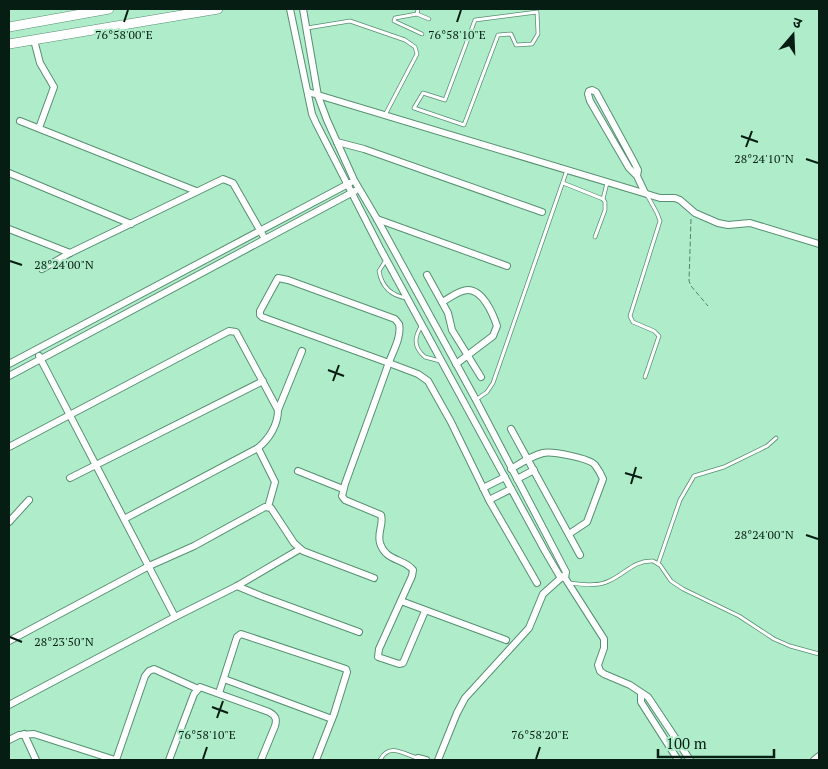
<svg xmlns="http://www.w3.org/2000/svg" width="828" height="769" viewBox="0 0 828 769" font-family="'PT Serif','Noto Sans Devanagari',serif">
	<style>
		.lines { fill: none; stroke-linecap: round; stroke-linejoin: round }
		.lane-casing { stroke: #569072; stroke-width: 4.5 }
		.street-casing { stroke: #569072; stroke-width: 8 }
		.secondary-casing { stroke: #569072; stroke-width: 10 }
		.path { stroke: #57816b; stroke-width: 1; stroke-dasharray: 5 2.5; stroke-linecap: butt }
		.lane { stroke: #fff; stroke-width: 3 }
		.street { stroke: #fff; stroke-width: 6 }
		.secondary { stroke: #fff; stroke-width: 9 }
		.ticks { fill: none; stroke: #051d12; stroke-width: 2 }
		.ticks-label { font-size: 12px; text-anchor: middle; fill: #051d12; stroke: #afecca; stroke-width: 4; stroke-linejoin: round; paint-order: stroke }
	</style>
	<rect width="100%" height="100%" fill="#afecca"/>
	<g class="lines">
		<!-- lane casing -->
		<g class="lane-casing">
			<g id="lane">
				<path d="M537,12L538,34L532,44L516,45L511,34L498,35L464,125L414,108L423,93L445,100L475,20Z"/>
				<path d="M417,14L418,9"/>
				<path d="M307,28L350,21L405,40L415,47L417,54L385,115"/>
				<path d="M422,34L394,21L395,18L417,14L429,19"/>
				<path d="M563,183L603,199L607,183"/>
				<path d="M595,237L605,210V202L603,199"/>
				<path d="M386,260L379,271C382,288 392,296 407,298"/>
				<path d="M422,325C414,337 413,347 425,357L440,361"/>
				<path d="M645,377L659,336L654,331L633,322L630,316L660,221L657,213L647,195"/>
				<path d="M477,399L487,392L493,383L567,170"/>
				<path d="M658,564L680,500L694,476L724,467L767,446L776,438"/>
				<path d="M569,583C582,584 597,587 609,581C625,574 634,560 653,561L660,565L671,581L683,589L739,616L774,639L790,646L819,654"/>
				<path d="M380,760C389,743 402,753 417,758"/>
			</g>
		</g>
		<!-- street casing -->
		<g class="street-casing">
			<g id="street">
				<path d="M290,9L312,114L316,123L381,250L545,551L559,575L565,578"/>
				<path d="M303,9L318,96L327,120L354,180L377,219L476,400L566,572L565,578L604,639V648L598,665L600,671L604,674L630,685L648,697L690,760"/>
				<path d="M34,40L40,63L54,87L39,128"/>
				<path d="M308,92L660,198H675L680,200L695,213L718,223L728,225L750,223L819,244"/>
				<path d="M20,121L196,191"/>
				<path d="M337,142L364,149L542,212"/>
				<path d="M9,173L131,224"/>
				<path d="M637,176L629,168L590,101L588,94L589,91L592,90L596,92L634,162L638,170L637,176L645,193"/>
				<path d="M377,219L507,266"/>
				<path d="M9,229L70,253"/>
				<path d="M42,269L70,253L223,179L233,183L265,239"/>
				<path d="M427,275L448,313L452,330L481,377"/>
				<path d="M442,302C450,298 459,290 468,290C483,290 493,314 497,326L493,336L456,364"/>
				<path d="M39,356L175,617"/>
				<path d="M9,364L350,183"/>
				<path d="M9,376L355,191"/>
				<path d="M278,410L302,351"/>
				<path d="M511,429L580,555"/>
				<path d="M9,447L229,331L236,332L278,410C278,425 269,439 258,448L124,519"/>
				<path d="M258,448L275,482L268,507"/>
				<path d="M511,469C521,463 531,456 543,453C552,451 589,458 595,465C598,469 601,474 603,479L587,522L569,534"/>
				<path d="M298,471L343,489"/>
				<path d="M70,478L263,381"/>
				<path d="M517,479L534,470"/>
				<path d="M483,488L505,477"/>
				<path d="M489,500L511,489"/>
				<path d="M9,522L29,500"/>
				<path d="M237,586L261,596L359,632"/>
				<path d="M401,601L506,640"/>
				<path d="M425,611L403,663L399,664L378,657L379,649L412,576L413,570C404,558 386,562 380,543C377,533 384,523 381,515L345,500L342,496L345,484C359,445 374,405 388,365C392,353 402,337 399,324L395,319L288,280L278,278L260,311V315L262,317L389,363L418,374L428,381L451,422L489,500L537,583"/>
				<path d="M9,641L149,566L194,546L265,507L271,508L294,543L303,551L374,578"/>
				<path d="M224,679L332,719"/>
				<path d="M219,693L237,637L241,634L346,669L347,672L334,714L316,760"/>
				<path d="M641,694V702L678,760"/>
				<path d="M9,705L175,617L237,586L300,549"/>
				<path d="M24,734L36,760"/>
				<path d="M9,740L19,735L34,734L115,760"/>
				<path d="M418,758L426,760"/>
				<path d="M116,760L145,676L149,671L154,669L198,689"/>
				<path d="M169,760L194,694L200,687L269,712C276,716 277,719 275,726L261,760"/>
				<path d="M438,760L457,713L465,698L529,628L543,594L562,577"/>
				<path d="M814,760L819,756"/>
			</g>
		</g>
		<!-- secondary casing -->
		<g class="secondary-casing">
			<g id="secondary">
				<path d="M9,27L109,9"/>
				<path d="M9,44L218,9"/>
			</g>
		</g>
		<!-- path -->
		<path class="path" d="M691,219L689,281L691,286L708,306"/>
		<!-- lane -->
		<use href="#lane" class="lane"/>
		<!-- street -->
		<use href="#street" class="street"/>
		<!-- secondary -->
		<use href="#secondary" class="secondary"/>
	</g>
	<!-- ticks -->
	<path class="ticks" d="M124,22L128,10M457,22L461,10M741,136L758,142M746,147L752,131M806,159L818,163M10,261L22,265M328,370L344,376M333,381L339,365M625,473L642,478M631,484L636,467M806,535L818,539M10,637L22,642M212,707L228,713M217,718L223,701M203,759L207,747M536,759L540,747"/>
	<g class="ticks-label">
		<text x="124" y="39">76°58'00"E</text>
		<text x="457" y="39">76°58'10"E</text>
		<text x="764" y="163">28°24'10"N</text>
		<text x="64" y="269">28°24'00"N</text>
		<text x="764" y="539">28°24'00"N</text>
		<text x="64" y="646">28°23'50"N</text>
		<text x="207" y="739">76°58'10"E</text>
		<text x="540" y="739">76°58'20"E</text>
	</g>
	<!-- border -->
	<rect width="828" height="769" fill="none" stroke="#051d12" stroke-width="20"/>
	<!-- north arrow -->
	<g transform="translate(793 35) rotate(19)" stroke="#afecca" stroke-width="4" paint-order="stroke">
	<path d="M0-4L9 19L0 12L-9 19Z" fill="#051d12"/>
	<text y="-8" font-size="14" font-weight="bold" text-anchor="middle" fill="#051d12">उ</text>
	</g>
	<!-- scale -->
	<path d="M658 749v8h116v-8" fill="none" stroke="#051d12" stroke-width="2.5"/>
	<text x="666" y="749" font-size="15" fill="#051d12" stroke="#afecca" stroke-width="4" paint-order="stroke">100 m</text>
</svg>
